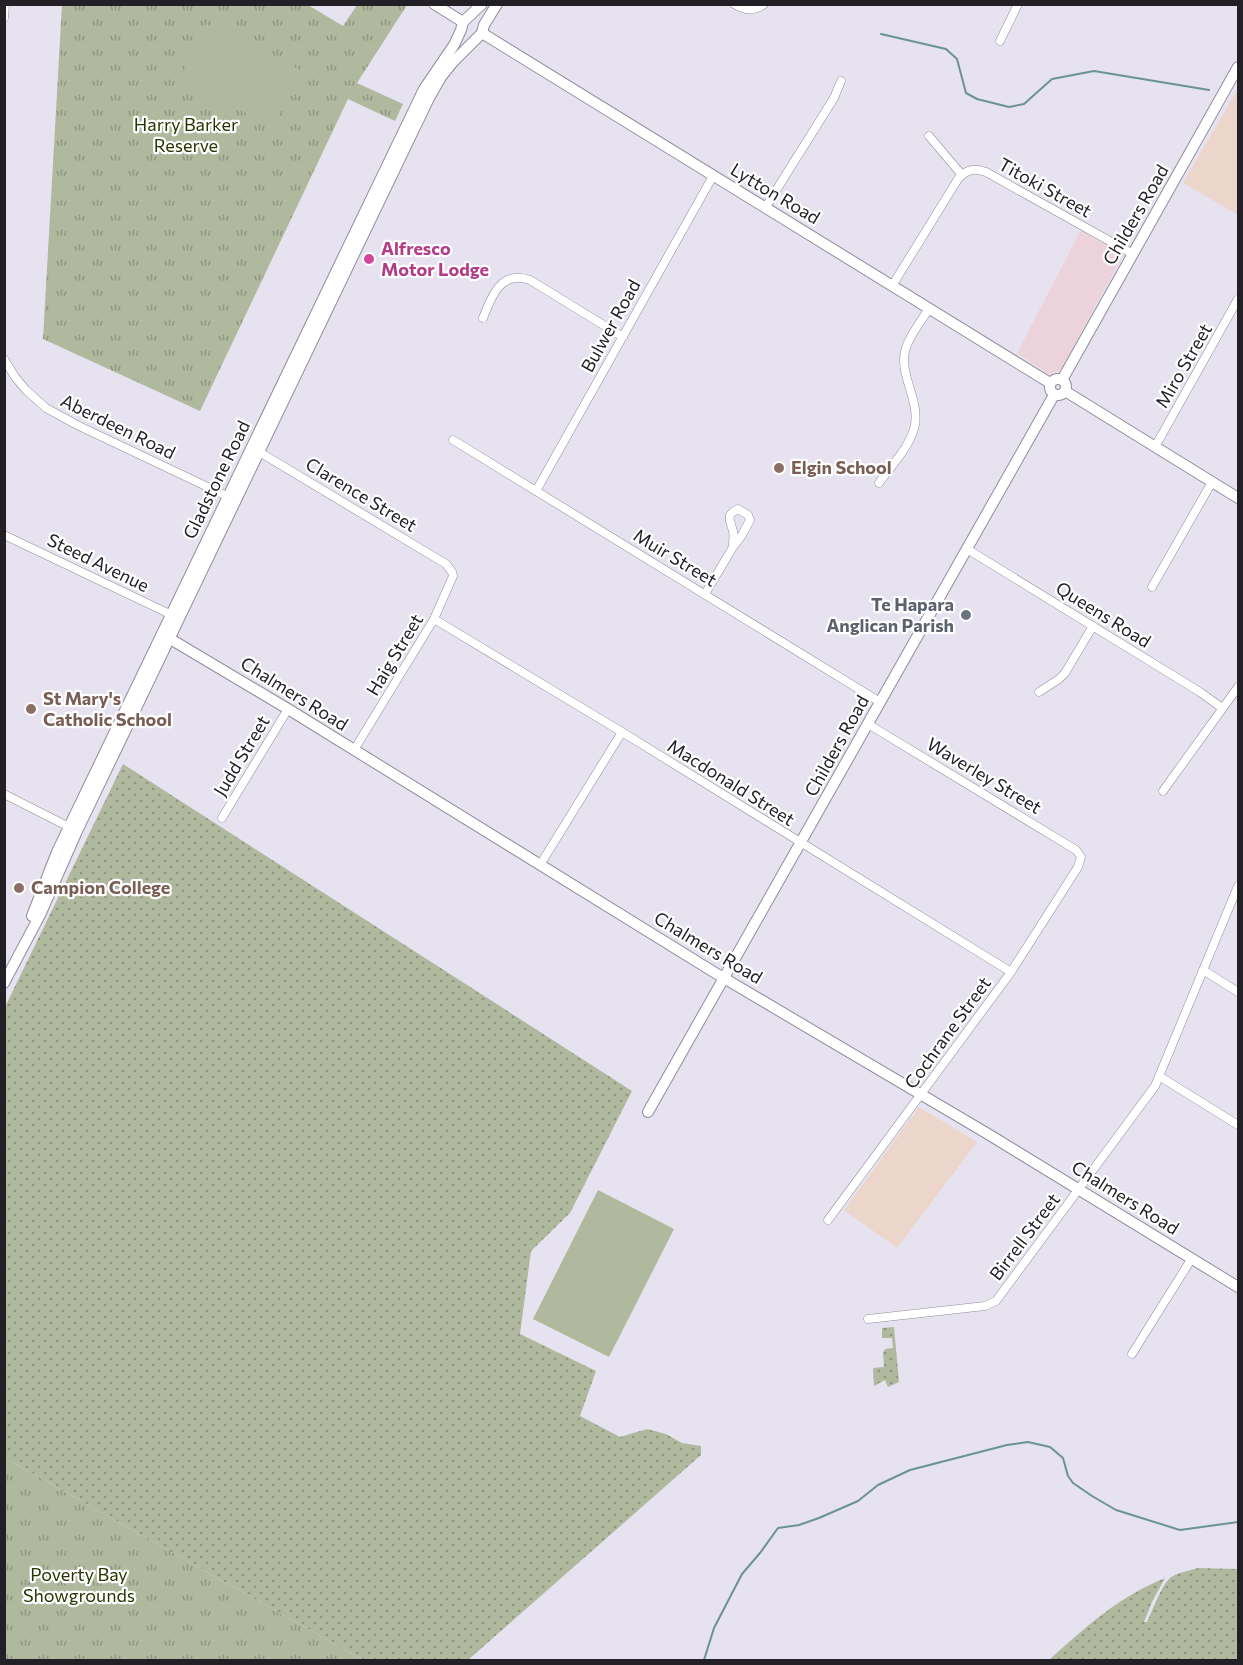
<svg xmlns="http://www.w3.org/2000/svg" width="1243" height="1665" viewBox="0 0 1243 1665" font-family="Commissioner,sans-serif">
	<style>
		.commercial { fill: #ecd3db }
		.industrial { fill: #ecd5ca }
		.grass { fill: url(#grass-dots) }
		.park { fill: url(#park-tufts) }
		.pitch { fill: #b0b99e }
		.lines { fill: none; stroke-linecap: round; stroke-linejoin: round }
		.stream { stroke: #6b9393; stroke-width: 2 }
		.minor-casing { stroke: #908c9a; stroke-width: 9 }
		.tertiary-casing { stroke: #908c9a; stroke-width: 12 }
		.secondary-casing { stroke: #908c9a; stroke-width: 12 }
		.minor { stroke: #fff; stroke-width: 8 }
		.tertiary { stroke: #fff; stroke-width: 10 }
		.secondary { stroke: #fff; stroke-width: 10 }
		.hotel-dot { fill: #d1479c; stroke: #fff; stroke-width: 2 }
		.education-dot { fill: #8d6e63; stroke: #fff; stroke-width: 2 }
		.worship-dot { fill: #6b7280; stroke: #fff; stroke-width: 2 }
		.labels { text-anchor: middle; stroke-width: 4.5; stroke-linejoin: round; paint-order: stroke }
		.park-label { font-size: 18px; fill: #293501; stroke: #fff }
		.street-label { font-size: 18px; fill: #222026; stroke: #fff }
		.hotel-label { font-size: 18px; font-weight: bold; fill: #b23c85; stroke: #fff; text-anchor: start }
		.education-label { font-size: 18px; font-weight: bold; fill: #785e54; stroke: #fff; text-anchor: start }
		.worship-label { font-size: 18px; font-weight: bold; fill: #5b616d; stroke: #fff; text-anchor: end }
	</style>
	<defs>
		<pattern id="grass-dots" width="8" height="8" patternUnits="userSpaceOnUse" patternTransform="scale(1.5)"><rect width="8" height="8" fill="#b0b99e"/><path d="M2 2h.1M6 6h.1" fill="none" stroke="#8f9681" stroke-width="1.8" stroke-linecap="round"/></pattern>
		<pattern id="park-tufts" width="24" height="20" patternUnits="userSpaceOnUse" patternTransform="scale(1.5)"><rect width="24" height="20" fill="#b0b99e"/><path d="M3 7l-1-3M5 7V3M7 7l1-3M15 17l-1-3M17 17v-4M19 17l1-3" fill="none" stroke="#8f9681"/></pattern>
	</defs>
	<rect width="100%" height="100%" fill="#e6e2f0"/>
	<!-- commercial -->
	<path class="commercial" d="M1081,230L1124,253L1061,370L1049,374L1017,353Z"/>
	<!-- industrial -->
	<g class="industrial">
		<path d="M1236,92L1238,93V215L1183,183Z"/>
		<path d="M919,1107L977,1142L897,1248L844,1210Z"/>
	</g>
	<!-- grass -->
	<g class="grass">
		<path d="M123,764L632,1091L570,1213L531,1251L520,1334L596,1371L580,1416L620,1437L647,1429L666,1434L682,1443L701,1446V1455L468,1660H363L5,1458L4,1009Z"/>
		<path d="M894,1327L899,1382L888,1387L885,1380L874,1386L873,1368L884,1367L883,1353L885,1349L893,1348L892,1338H882V1328Z"/>
		<path d="M1198,1568L1238,1569V1660H1049C1086,1627 1118,1597 1165,1578L1152,1602L1144,1622H1147C1153,1610 1161,1586 1170,1578C1178,1572 1189,1571 1198,1568Z"/>
	</g>
	<!-- park -->
	<g class="park">
		<path d="M62,5H308L343,26L357,5H407L357,83L403,104L395,121L348,99L200,411L43,339Z"/>
		<path d="M4,1458H5L363,1660H5Z"/>
	</g>
	<!-- pitch -->
	<g class="pitch">
		<path d="M206,24L300,70L273,126L179,80Z"/>
		<path d="M598,1190L674,1229L609,1357L533,1319Z"/>
	</g>
	<g class="lines">
		<!-- stream -->
		<g class="stream">
			<path d="M881,34L946,49L957,59L966,93L977,99L1009,107L1024,104L1052,79L1094,71L1209,90"/>
			<path d="M704,1660L714,1628L742,1574L760,1553L778,1528L799,1525L819,1518L858,1501L878,1485L910,1470L1007,1445L1028,1442L1050,1447L1063,1458L1068,1476L1073,1483L1092,1496L1116,1510L1180,1530L1238,1522"/>
		</g>
		<!-- minor casing -->
		<g class="minor-casing">
			<g id="minor">
				<path d="M734,4C745,11 754,12 764,4"/>
				<path d="M4,18L5,4"/>
				<path d="M1000,41L1018,4"/>
				<path d="M929,136L962,175"/>
				<path d="M765,208L834,98L841,81"/>
				<path d="M892,286L958,179C967,169 974,168 986,172L1133,254"/>
				<path d="M483,318C492,295 501,270 530,280L623,337"/>
				<path d="M4,359L15,377L26,390L46,408L77,425L231,498"/>
				<path d="M453,440L880,702"/>
				<path d="M1155,447L1238,299"/>
				<path d="M256,450L446,564L452,572L453,576L434,619L354,750"/>
				<path d="M879,483C891,466 908,449 914,429C922,401 897,374 906,348C910,334 922,321 929,308"/>
				<path d="M536,491L713,176"/>
				<path d="M4,535L174,616"/>
				<path d="M967,549L1200,692L1222,708"/>
				<path d="M1152,587L1212,482"/>
				<path d="M705,594L733,547L742,535L750,520L748,515L738,509C725,515 730,520 733,531C734,535 733,541 733,547"/>
				<path d="M434,619L622,732L1011,972"/>
				<path d="M1039,692L1059,679L1065,673L1093,626"/>
				<path d="M1163,791L1238,687"/>
				<path d="M4,794L73,829"/>
				<path d="M222,818L288,709"/>
				<path d="M540,865L622,732"/>
				<path d="M1203,970L1238,992"/>
				<path d="M1159,1076L1238,1125"/>
				<path d="M828,1220L1011,972L1078,867L1081,857L1076,850L868,724"/>
				<path d="M868,1319L985,1306L996,1301L1155,1086L1238,886"/>
				<path d="M1132,1354L1192,1258"/>
			</g>
		</g>
		<!-- tertiary casing -->
		<g class="tertiary-casing">
			<g id="tertiary">
				<path d="M1062,380L1238,67"/>
				<path d="M162,634L288,709L717,974L988,1134L1238,1287"/>
				<path d="M648,1112L1054,395"/>
			</g>
		</g>
		<!-- secondary casing -->
		<g class="secondary-casing">
			<g id="secondary">
				<path d="M434,4L463,22"/>
				<path d="M482,33L1050,383"/>
				<circle cx="1058" cy="387" r="8"/>
				<path d="M1065,391L1238,498"/>
				<path d="M32,916L57,852L424,89L454,45L461,30L463,22L482,4"/>
				<path d="M4,983L40,915L77,831L429,98L441,77L453,62L482,33L484,25L497,4"/>
			</g>
		</g>
		<!-- minor -->
		<use href="#minor" class="minor"/>
		<!-- tertiary -->
		<use href="#tertiary" class="tertiary"/>
		<!-- secondary -->
		<use href="#secondary" class="secondary"/>
	</g>
	<!-- markers -->
	<circle class="hotel-dot" cx="369" cy="259" r="6"/>
	<g class="education-dot">
		<circle cx="779" cy="468" r="6"/>
		<circle cx="31" cy="709" r="6"/>
		<circle cx="19" cy="888" r="6"/>
	</g>
	<circle class="worship-dot" cx="966" cy="615" r="6"/>
	<g class="labels">
		<!-- park labels -->
		<g class="park-label">
			<text x="186" y="131">Harry Barker<tspan x="186" dy="21">Reserve</tspan></text>
			<text x="79" y="1581">Poverty Bay<tspan x="79" dy="21">Showgrounds</tspan></text>
		</g>
		<!-- street labels -->
		<g class="street-label">
			<text transform="translate(1045 188) rotate(29)" y="6">Titoki Street</text>
			<text transform="translate(775 194) rotate(31)" y="6">Lytton Road</text>
			<text transform="translate(1136 215) rotate(-60)" y="6">Childers Road</text>
			<text transform="translate(611 326) rotate(-61)" y="6">Bulwer Road</text>
			<text transform="translate(1184 366) rotate(-60)" y="6">Miro Street</text>
			<text transform="translate(118 427) rotate(26)" y="6">Aberdeen Road</text>
			<text transform="translate(217 480) rotate(-64)" y="6">Gladstone Road</text>
			<text transform="translate(361 495) rotate(31)" y="6">Clarence Street</text>
			<text transform="translate(675 558) rotate(31)" y="6">Muir Street</text>
			<text transform="translate(98 563) rotate(26)" y="6">Steed Avenue</text>
			<text transform="translate(1103 615) rotate(32)" y="6">Queens Road</text>
			<text transform="translate(395 655) rotate(-59)" y="6">Haig Street</text>
			<text transform="translate(294 694) rotate(32)" y="6">Chalmers Road</text>
			<text transform="translate(837 746) rotate(-61)" y="6">Childers Road</text>
			<text transform="translate(242 756) rotate(-59)" y="6">Judd Street</text>
			<text transform="translate(984 776) rotate(31)" y="6">Waverley Street</text>
			<text transform="translate(731 783) rotate(32)" y="6">Macdonald Street</text>
			<text transform="translate(708 948) rotate(31)" y="6">Chalmers Road</text>
			<text transform="translate(948 1033) rotate(-54)" y="6">Cochrane Street</text>
			<text transform="translate(1125 1198) rotate(32)" y="6">Chalmers Road</text>
			<text transform="translate(1025 1237) rotate(-53)" y="6">Birrell Street</text>
		</g>
		<!-- hotel labels -->
		<g class="hotel-label">
			<text x="381" y="255">Alfresco<tspan x="381" dy="21">Motor Lodge</tspan></text>
		</g>
		<!-- education labels -->
		<g class="education-label">
			<text x="791" y="474">Elgin School</text>
			<text x="43" y="705">St Mary's<tspan x="43" dy="21">Catholic School</tspan></text>
			<text x="31" y="894">Campion College</text>
		</g>
		<!-- worship labels -->
		<g class="worship-label">
			<text x="954" y="611">Te Hapara<tspan x="954" dy="21">Anglican Parish</tspan></text>
		</g>
	</g>
	<!-- border -->
	<rect width="1243" height="1665" fill="none" stroke="#222026" stroke-width="12"/>
</svg>
